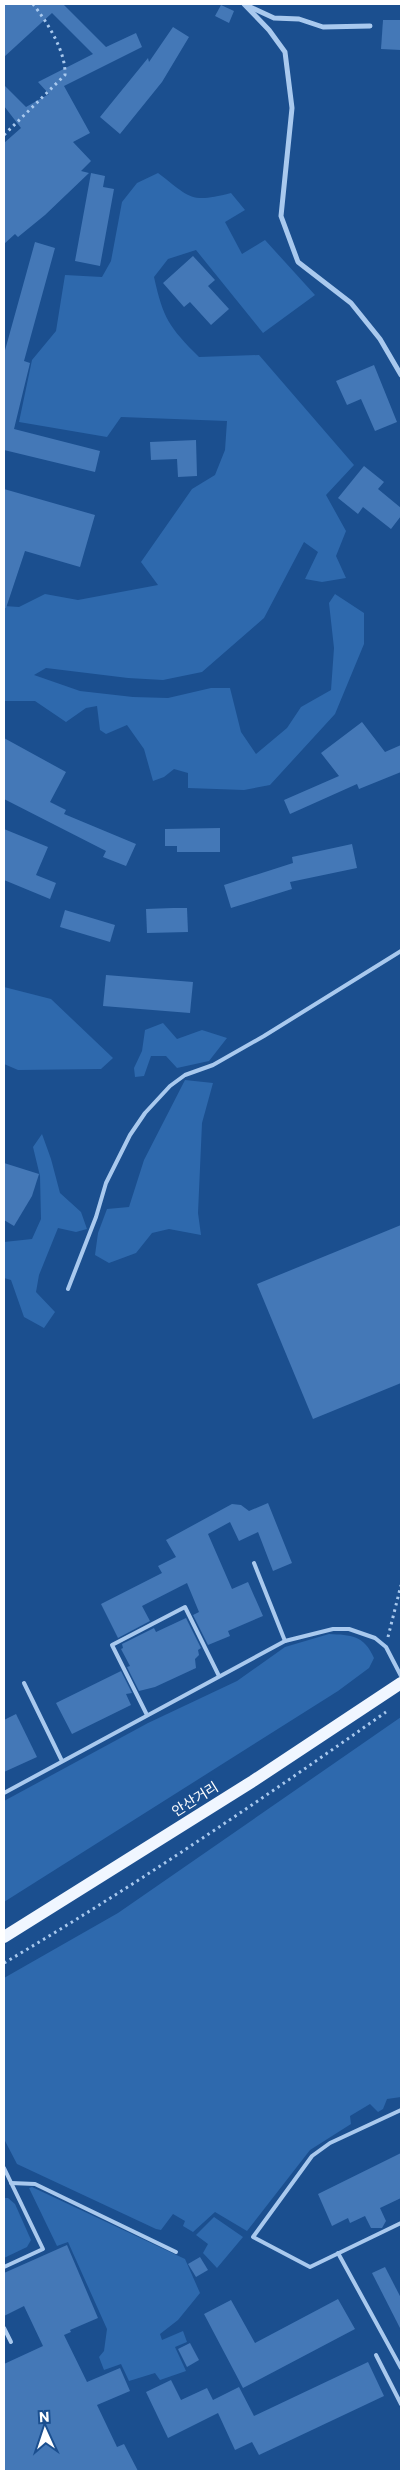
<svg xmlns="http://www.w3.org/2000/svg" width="405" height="2475" viewBox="0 0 405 2475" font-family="Commissioner,'Noto Sans KR',sans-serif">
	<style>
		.green { fill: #2e69ad }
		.building { fill: #4478b7 }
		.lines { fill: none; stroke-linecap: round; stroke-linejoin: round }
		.path { stroke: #a9c9ee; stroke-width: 3; stroke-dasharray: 2.5 4; stroke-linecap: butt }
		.service { stroke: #a9c9ee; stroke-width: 4 }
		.minor { stroke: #a9c9ee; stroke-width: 5 }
		.primary { stroke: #f0f6ff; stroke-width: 12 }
		.labels { text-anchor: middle; stroke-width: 5; stroke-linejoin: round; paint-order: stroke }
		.street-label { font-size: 14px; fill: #fff; stroke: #1b4f8f }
	</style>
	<rect width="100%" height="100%" fill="#1b4f8f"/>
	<!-- green -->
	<g class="green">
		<path d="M158,173C190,197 189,204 231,193L245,210L225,222L242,254L265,240L315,295L263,333L196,250L168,259L154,277C163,318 169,327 199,357L259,355L354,465L326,495L346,531L336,556L346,578L322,582L305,579L318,552L304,542L264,618L202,672L163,680L128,678L46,668L34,675L80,691L133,697L168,698L211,688H230L241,732L256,754L287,728L301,707L331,690L334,648L329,603L335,594L364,613V644L335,714L270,785L244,790L188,788V773L174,769L164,777L153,781L144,749L127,725L106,734L100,730L97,706L86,708L66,722L35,701H4V606L19,607L45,594L78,600L158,585L141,562L192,489L215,475L225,450L227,421L121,417L107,437L19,422L32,360L56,331L65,275L102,277L111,261L122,202L137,183Z"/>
		<path d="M4,987L51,999L113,1058L101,1069L18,1070L4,1064Z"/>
		<path d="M163,1023L177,1039L202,1030L227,1038L209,1061L177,1068L166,1056H151L144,1076L135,1077L134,1068L142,1051L145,1030Z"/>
		<path d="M185,1080L213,1083L202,1123L198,1213L201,1235L169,1229L152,1233L136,1253L109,1263L95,1255L98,1233L107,1209L129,1207L144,1160Z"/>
		<path d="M42,1134L51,1159L60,1193L81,1212L87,1229L76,1232L58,1228L39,1275L36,1292L55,1312L44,1328L24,1317L11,1280L4,1278V1242L32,1239L41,1219L40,1176L33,1147Z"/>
		<path d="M329,1634C351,1635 364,1635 374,1658L369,1668L338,1691L4,1902V1801L148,1723L237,1681L285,1647Z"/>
		<path d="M401,1717V2097L387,2099L383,2109L378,2112L370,2104L350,2116L351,2124L310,2150L247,2231L215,2212L193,2232L183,2226L185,2221L173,2214L161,2230L156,2229L17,2164L4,2139V1978L118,1913Z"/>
		<path d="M32,2187L185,2259L200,2293L178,2320L160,2334L162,2340L183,2331L187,2342L175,2347L186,2371L160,2380L155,2373L129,2381L121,2364L104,2370L99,2357L104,2351L107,2329L68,2242L57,2246L30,2190L29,2188Z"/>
		<path d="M4,2198H8L15,2204L31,2240L27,2247L4,2258Z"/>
		<path d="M214,2217L243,2237L217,2268L203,2253L208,2244L196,2235Z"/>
	</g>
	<!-- building -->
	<g class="building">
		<path d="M4,4H63L106,47L136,33L142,47L64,86L90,133L73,142L91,161L81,171L89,173L45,215L18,237L15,234L4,244V143L21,128L4,106V85L26,107L49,94L38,82L93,54L52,13L4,57Z"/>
		<path d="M221,5L234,11L229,23L215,16Z"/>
		<path d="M383,20H401V50L381,49Z"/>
		<path d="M173,27L189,37L162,82L120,134L100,117L148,58L149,62Z"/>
		<path d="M91,173L105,176L103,187L114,189L100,266L75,261Z"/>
		<path d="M35,242L55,248L24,361L30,363L14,429L100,451L95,472L4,450V354Z"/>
		<path d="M193,256L215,280L208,286L229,309L211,325L190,302L184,307L163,283Z"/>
		<path d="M374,365L397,422L375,431L361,399L347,405L336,381Z"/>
		<path d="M196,440L197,476L178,477L177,459L151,460L150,442Z"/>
		<path d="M364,466L384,482L378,489L401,508V516L391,529L363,507L358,514L338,498Z"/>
		<path d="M4,489L95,515L80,567L25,551L6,608H4Z"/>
		<path d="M362,722L385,752L401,745V772L359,789L357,784L290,814L284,800L339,776L321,753Z"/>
		<path d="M4,738L66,772L50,802L66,810L64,814L136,844L126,866L103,857L106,851L4,799Z"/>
		<path d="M220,828V852H177V846H165V829Z"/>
		<path d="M4,829L48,847L36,875L56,883L50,899L4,880Z"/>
		<path d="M352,844L357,868L290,882L292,889L231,908L224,885L293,863L292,857Z"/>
		<path d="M173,908H187L188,932L147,933L146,909Z"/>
		<path d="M65,910L115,925L110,942L60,927Z"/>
		<path d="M106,975L193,982L190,1013L103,1006Z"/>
		<path d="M4,1163L39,1174L32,1196L14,1226L4,1220Z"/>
		<path d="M401,1225V1383L313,1419L257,1284Z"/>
		<path d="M268,1503L292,1563L273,1571L258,1532L239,1541L230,1522L208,1534L232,1589L248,1582L263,1616L228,1631L230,1636L208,1645L193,1615L199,1612L187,1583L142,1606L150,1621L118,1638L101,1604L162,1573L158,1566L176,1557L166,1540L232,1504L241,1505L249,1511Z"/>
		<path d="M186,1618L201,1648L198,1650L199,1655L195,1659L196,1668L155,1687L139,1691L127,1667L130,1666L121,1649L123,1648L122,1644L154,1628L156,1632Z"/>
		<path d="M121,1671L132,1693L126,1694L131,1705L72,1734L56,1703Z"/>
		<path d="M16,1714L37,1757L4,1772V1720Z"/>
		<path d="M401,2153V2198L380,2208L386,2221L382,2228H371L365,2216L350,2223L348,2218L332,2226L318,2194Z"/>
		<path d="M67,2245L98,2318L70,2330L71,2332L64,2335L87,2382L120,2368L130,2391L97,2405L117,2447L124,2444L138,2471H4V2364L43,2346L24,2306L4,2316V2273Z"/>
		<path d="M200,2257L208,2270L196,2277L188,2264Z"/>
		<path d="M385,2267L401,2298V2330L372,2273Z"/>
		<path d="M338,2299L355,2329L243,2388L204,2314L231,2300L255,2343Z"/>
		<path d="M190,2343L199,2360L187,2367L178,2349Z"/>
		<path d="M368,2362L384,2396L259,2455L252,2442L235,2450L218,2413L168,2438L146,2392L171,2380L181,2400L207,2388L213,2400L239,2387L254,2416Z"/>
	</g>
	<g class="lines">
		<!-- path -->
		<g class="path">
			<path d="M4,135L65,75C66,51 47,22 33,4"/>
			<path d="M388,1637L401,1585"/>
			<path d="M4,1963C135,1886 261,1800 386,1712"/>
		</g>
		<!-- service -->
		<g class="service">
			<path d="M68,1289L96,1217L106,1183L130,1135L145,1113L170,1086L185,1075L213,1065L264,1036L401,951"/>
			<path d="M254,1563L285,1641"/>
			<path d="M24,1683L62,1761"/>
			<path d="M147,1715L112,1645L185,1607L219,1676"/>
			<path d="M4,1793L285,1641L333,1629H349L375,1638L386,1647L401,1676"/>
			<path d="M401,2110L330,2143L312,2156L253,2237L310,2267L401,2223"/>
			<path d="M4,2168L43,2249L4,2267"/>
			<path d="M11,2183L35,2184L176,2252"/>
			<path d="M338,2253L401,2368"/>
			<path d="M4,2328L11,2342"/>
			<path d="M376,2355L401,2404"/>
		</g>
		<!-- minor -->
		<g class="minor">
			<path d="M244,4L269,30L285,52L292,108L281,216L298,262L351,303L380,339L401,375"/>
			<path d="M248,6L274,18L299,19L323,27L370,26"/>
		</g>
		<!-- primary -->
		<path class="primary" d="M4,1937L253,1781L401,1683"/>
	</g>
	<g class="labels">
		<!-- street labels -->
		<g class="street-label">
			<text transform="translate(195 1799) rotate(-32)" y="5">안산거리</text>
		</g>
	</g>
	<!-- border -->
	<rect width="405" height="2475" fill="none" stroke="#ffffff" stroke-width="10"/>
	<!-- north arrow -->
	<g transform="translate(45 2430) rotate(357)" stroke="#1b4f8f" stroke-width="4" paint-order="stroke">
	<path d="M0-4L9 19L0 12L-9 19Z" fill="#ffffff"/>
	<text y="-8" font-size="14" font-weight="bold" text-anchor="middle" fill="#ffffff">N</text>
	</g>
</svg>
